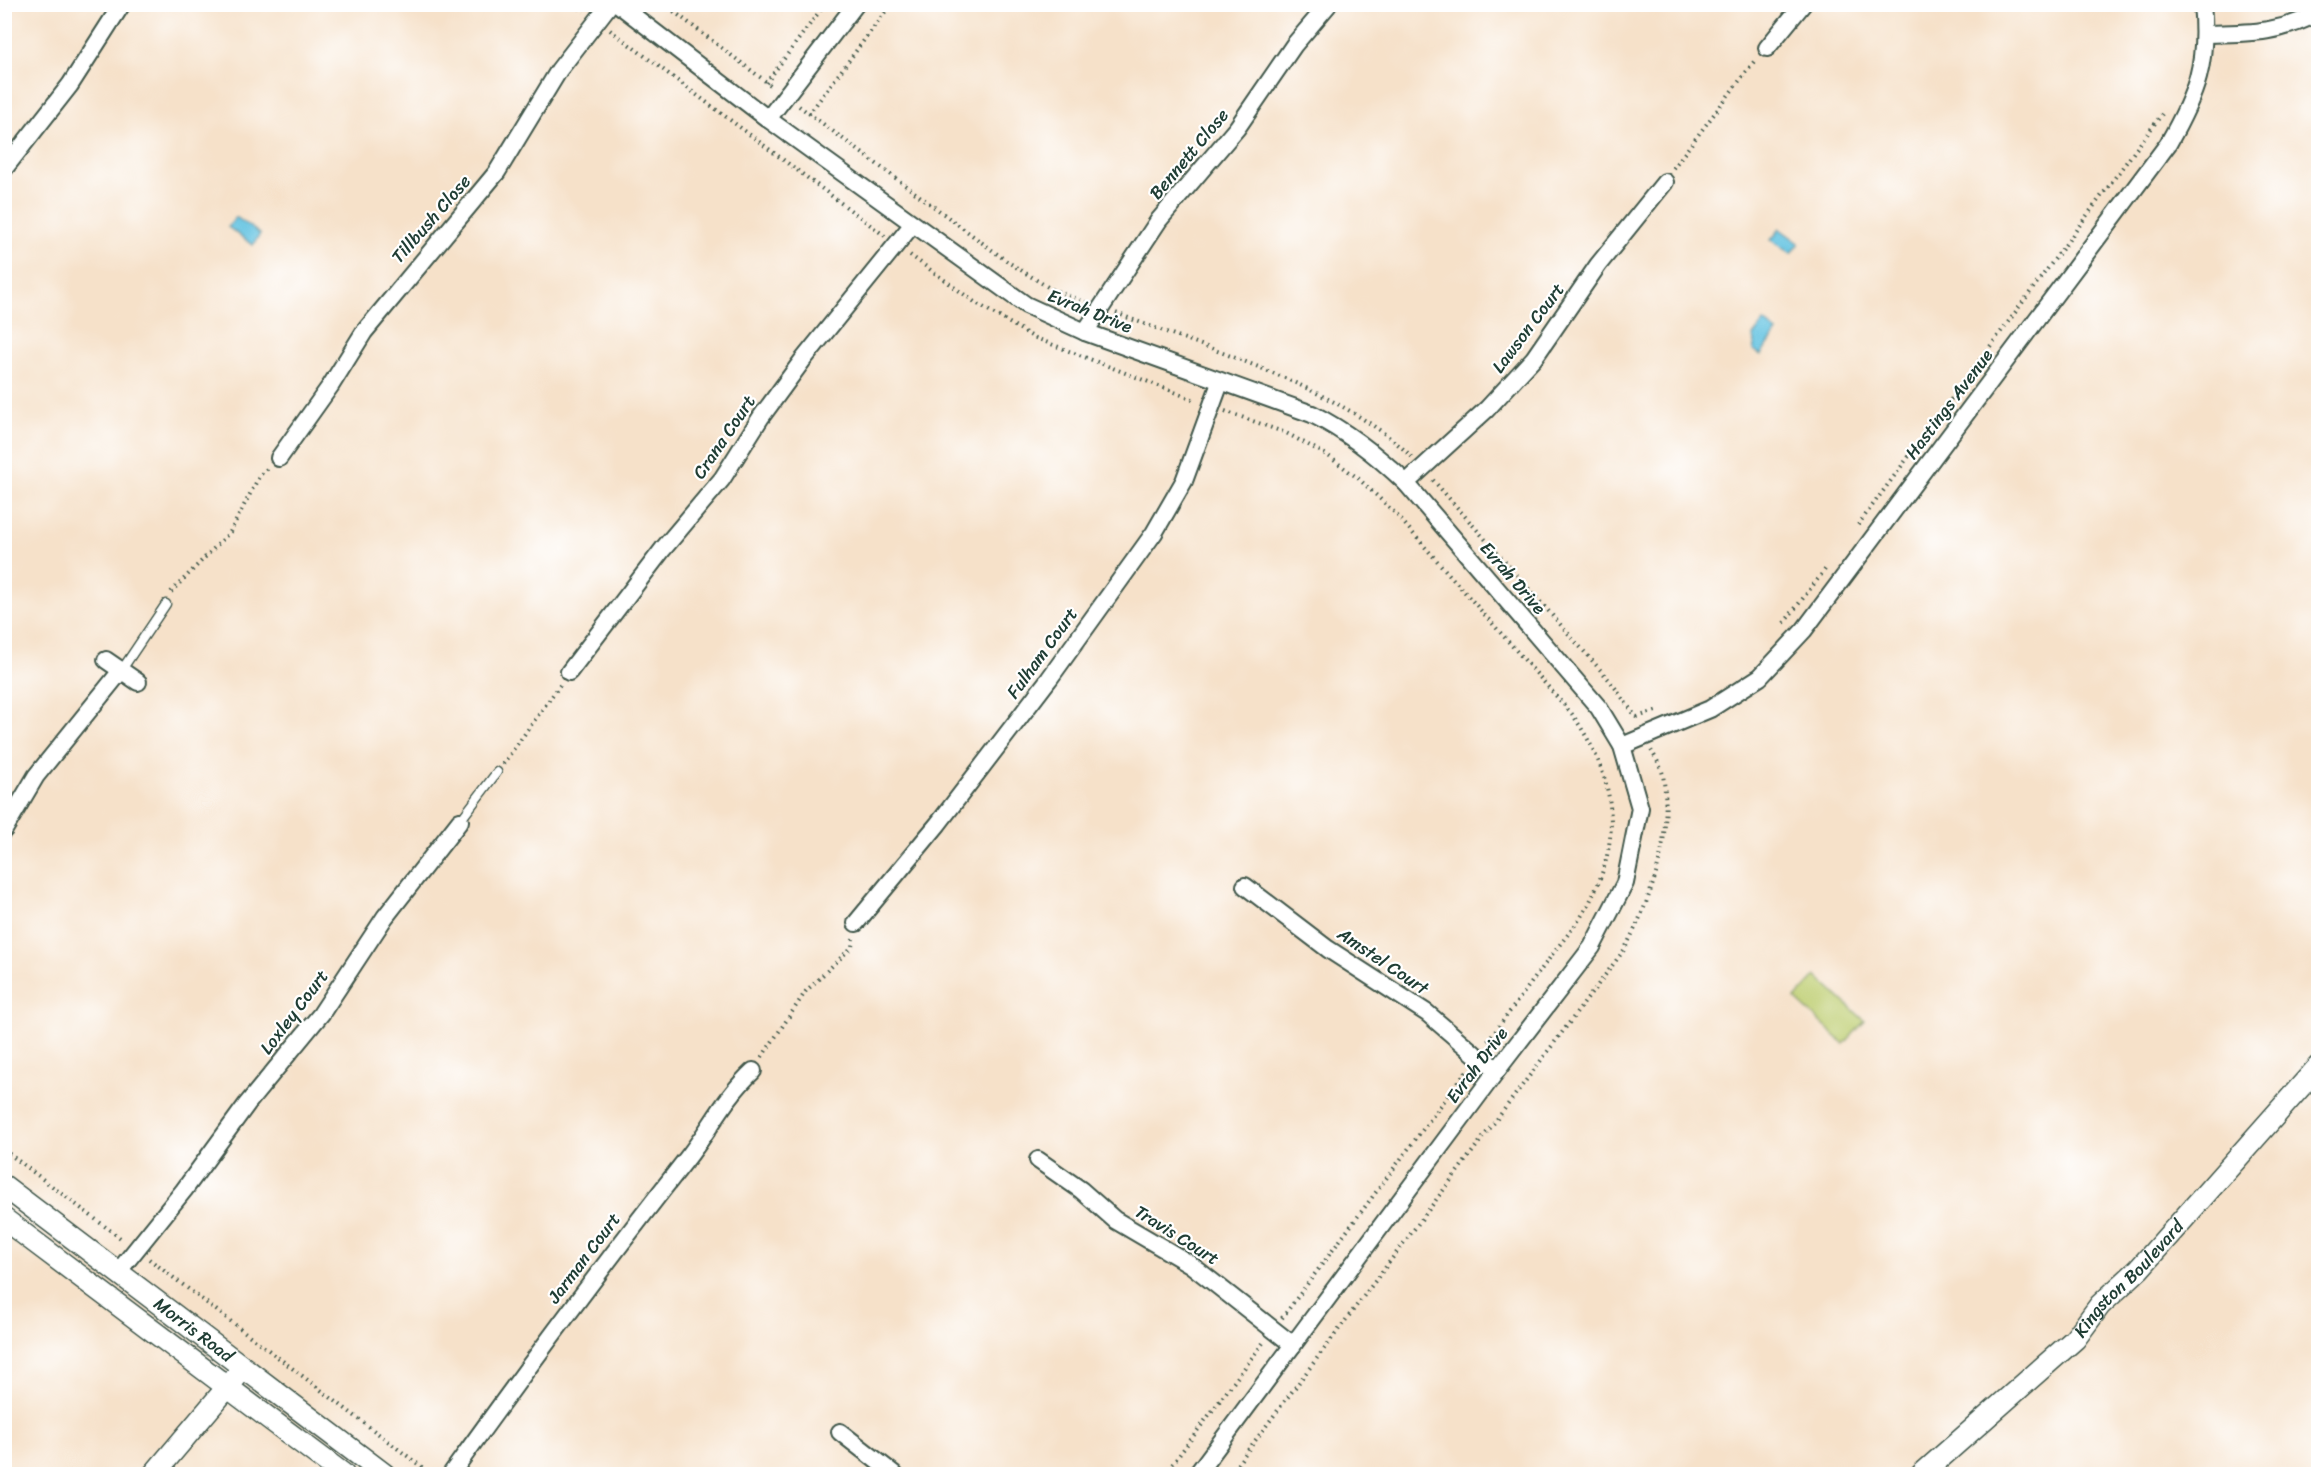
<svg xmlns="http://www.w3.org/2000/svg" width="2323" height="1479" viewBox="0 0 2323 1479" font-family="Sriracha,sans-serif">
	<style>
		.green { fill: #bdcd70; stroke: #6e8552; stroke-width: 1.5 }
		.water { fill: #63c3e1; stroke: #41808a; stroke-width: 1.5 }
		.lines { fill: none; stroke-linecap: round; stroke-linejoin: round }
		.service-casing { stroke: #3f564a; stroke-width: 11 }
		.minor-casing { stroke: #3f564a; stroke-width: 20 }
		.tertiary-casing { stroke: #3f564a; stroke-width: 24 }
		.path { stroke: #3f564a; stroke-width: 4; stroke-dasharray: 1.5 4.5; stroke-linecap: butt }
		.service { stroke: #fff; stroke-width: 8 }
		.minor { stroke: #fff; stroke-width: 16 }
		.tertiary { stroke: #fff; stroke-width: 21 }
		.labels { text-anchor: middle; stroke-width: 4.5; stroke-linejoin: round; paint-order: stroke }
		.street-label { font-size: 18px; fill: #1f3d34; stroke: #fff }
	</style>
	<rect width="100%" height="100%" fill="#fff"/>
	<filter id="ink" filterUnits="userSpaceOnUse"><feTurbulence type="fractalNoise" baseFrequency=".0167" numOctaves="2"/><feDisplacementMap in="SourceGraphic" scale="12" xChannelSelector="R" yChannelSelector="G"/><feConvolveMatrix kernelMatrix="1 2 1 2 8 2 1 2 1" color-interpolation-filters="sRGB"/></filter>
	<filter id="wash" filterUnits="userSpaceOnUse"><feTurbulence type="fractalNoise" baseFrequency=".008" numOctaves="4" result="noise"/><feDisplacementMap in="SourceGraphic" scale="24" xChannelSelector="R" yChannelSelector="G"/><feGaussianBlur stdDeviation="1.35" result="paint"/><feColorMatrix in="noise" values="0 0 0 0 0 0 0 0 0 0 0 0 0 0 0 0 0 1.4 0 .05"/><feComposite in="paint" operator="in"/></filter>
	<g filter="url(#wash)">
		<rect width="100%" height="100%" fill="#f6e1c9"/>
		<!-- green -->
		<path class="green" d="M1816,976L1865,1021L1844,1044L1795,999Z"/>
		<!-- water -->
		<g class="water">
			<path d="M236,217L260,234L253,245L228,227Z"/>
			<path d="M1780,229L1799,243L1791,254L1771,240Z"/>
			<path d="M1764,322L1777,332L1761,355L1753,350L1755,341L1753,336Z"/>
		</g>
	</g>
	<g filter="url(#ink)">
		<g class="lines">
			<!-- service casing -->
			<g class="service-casing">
				<g id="service">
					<path d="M121,671L166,604"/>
					<path d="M460,821L497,772"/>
				</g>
			</g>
			<!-- minor casing -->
			<g class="minor-casing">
				<g id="minor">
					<path d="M618,4L768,119L1026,305L1085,332L1312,414C1348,432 1377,455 1406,483L1599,708L1622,746L1640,808L1625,883L1592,947L1498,1069L1197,1474"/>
					<path d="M2205,34C2249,33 2278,34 2318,13"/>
					<path d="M1767,48L1803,4"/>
					<path d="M768,119L856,4"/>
					<path d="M4,169L70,85L122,4"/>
					<path d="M1085,332L1159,220L1237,128L1294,45L1328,5"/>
					<path d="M279,458L331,385L364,332L497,172L559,70L610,4"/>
					<path d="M1406,483L1487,409L1534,358L1598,265L1665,182"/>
					<path d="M106,660L138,682"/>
					<path d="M569,672L663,549L722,479L761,417L802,361L912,225"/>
					<path d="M1622,746L1710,709L1760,677L1804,630L2168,144C2197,93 2208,63 2202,4"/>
					<path d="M4,830L36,776L120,672"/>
					<path d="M1245,886L1328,949L1427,1013L1477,1056L1498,1069"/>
					<path d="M856,923L938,824L1049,679L1154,533L1184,481L1220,383"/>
					<path d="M1038,1160L1081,1190L1115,1220L1190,1264L1293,1345"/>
					<path d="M118,1272L184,1190L247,1104L321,1014L385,917L460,821"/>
					<path d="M840,1432L894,1474"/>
					<path d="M451,1474C527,1368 604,1264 685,1161C710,1130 723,1099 753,1071"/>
				</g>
			</g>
			<!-- tertiary casing -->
			<g class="tertiary-casing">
				<g id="tertiary">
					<path id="s1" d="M4,1186L384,1474"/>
					<path d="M4,1219L343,1474"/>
					<path d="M154,1474L236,1377"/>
					<path id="s2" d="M1922,1474L2075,1339L2100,1305L2139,1269L2318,1067"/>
				</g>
			</g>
			<!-- path -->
			<g class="path">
				<path d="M575,4L584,12"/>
				<path d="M664,4L773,87"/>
				<path d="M2182,4L2183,15"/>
				<path d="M610,30L885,236"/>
				<path d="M766,83L825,4"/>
				<path d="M799,106L1008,262L1051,289L1086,302"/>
				<path d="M809,114L891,4"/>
				<path d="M1673,168L1756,59"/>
				<path d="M910,255L976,303L1033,337L1195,400"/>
				<path d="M1116,313C1209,350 1340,387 1412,457"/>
				<path d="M1225,411L1286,433L1327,455L1359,479L1395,513L1572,714C1616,777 1625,837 1587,907C1577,925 1561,942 1549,959C1528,987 1507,1015 1486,1044"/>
				<path d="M1433,480L1611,682L1639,721"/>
				<path d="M1858,525L2162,114"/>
				<path d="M171,592L230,532L260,475L268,468"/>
				<path d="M1784,623L1827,567"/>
				<path d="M1637,717L1656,711"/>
				<path d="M503,764L560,685"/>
				<path d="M762,1057L806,991L852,947L853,939"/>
				<path d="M4,1150L123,1240"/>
				<path d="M149,1259L431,1474"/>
				<path d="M1282,1318L1468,1069"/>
				<path d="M1165,1474L1263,1343"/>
				<path d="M1230,1474L1624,950C1653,896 1673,837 1663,775C1661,766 1655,757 1651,750"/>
				<path d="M1896,1474L1904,1467"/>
			</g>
			<!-- service -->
			<use href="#service" class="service"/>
			<!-- minor -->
			<use href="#minor" class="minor"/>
			<!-- tertiary -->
			<use href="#tertiary" class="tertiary"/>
		</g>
	</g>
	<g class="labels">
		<!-- street labels -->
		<g class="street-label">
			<text transform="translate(1189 154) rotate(-50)" y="6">Bennett Close</text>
			<text transform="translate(431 219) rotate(-49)" y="6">Tillbush Close</text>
			<text transform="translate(1090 311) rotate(22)" y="6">Evrah Drive</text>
			<text transform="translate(1528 328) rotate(-53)" y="6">Lawson Court</text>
			<text transform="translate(1949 404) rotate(-53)" y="6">Hastings Avenue</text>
			<text transform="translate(724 437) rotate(-56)" y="6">Crana Court</text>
			<text transform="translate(1513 578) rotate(49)" y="6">Evrah Drive</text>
			<text transform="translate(1042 653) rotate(-54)" y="6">Fulham Court</text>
			<text transform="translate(1383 961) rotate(34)" y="6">Amstel Court</text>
			<text transform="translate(294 1012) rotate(-53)" y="6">Loxley Court</text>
			<text transform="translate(1477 1065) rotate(-53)" y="6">Evrah Drive</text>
			<text transform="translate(1177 1235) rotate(32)" y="6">Travis Court</text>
			<text transform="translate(584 1258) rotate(-53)" y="6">Jarman Court</text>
			<text dy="6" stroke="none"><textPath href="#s2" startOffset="285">Kingston Boulevard</textPath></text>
			<text dy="6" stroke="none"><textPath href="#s1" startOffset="238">Morris Road</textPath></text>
		</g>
	</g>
	<!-- margin -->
	<rect width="2323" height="1479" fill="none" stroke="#fff" stroke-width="24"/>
</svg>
